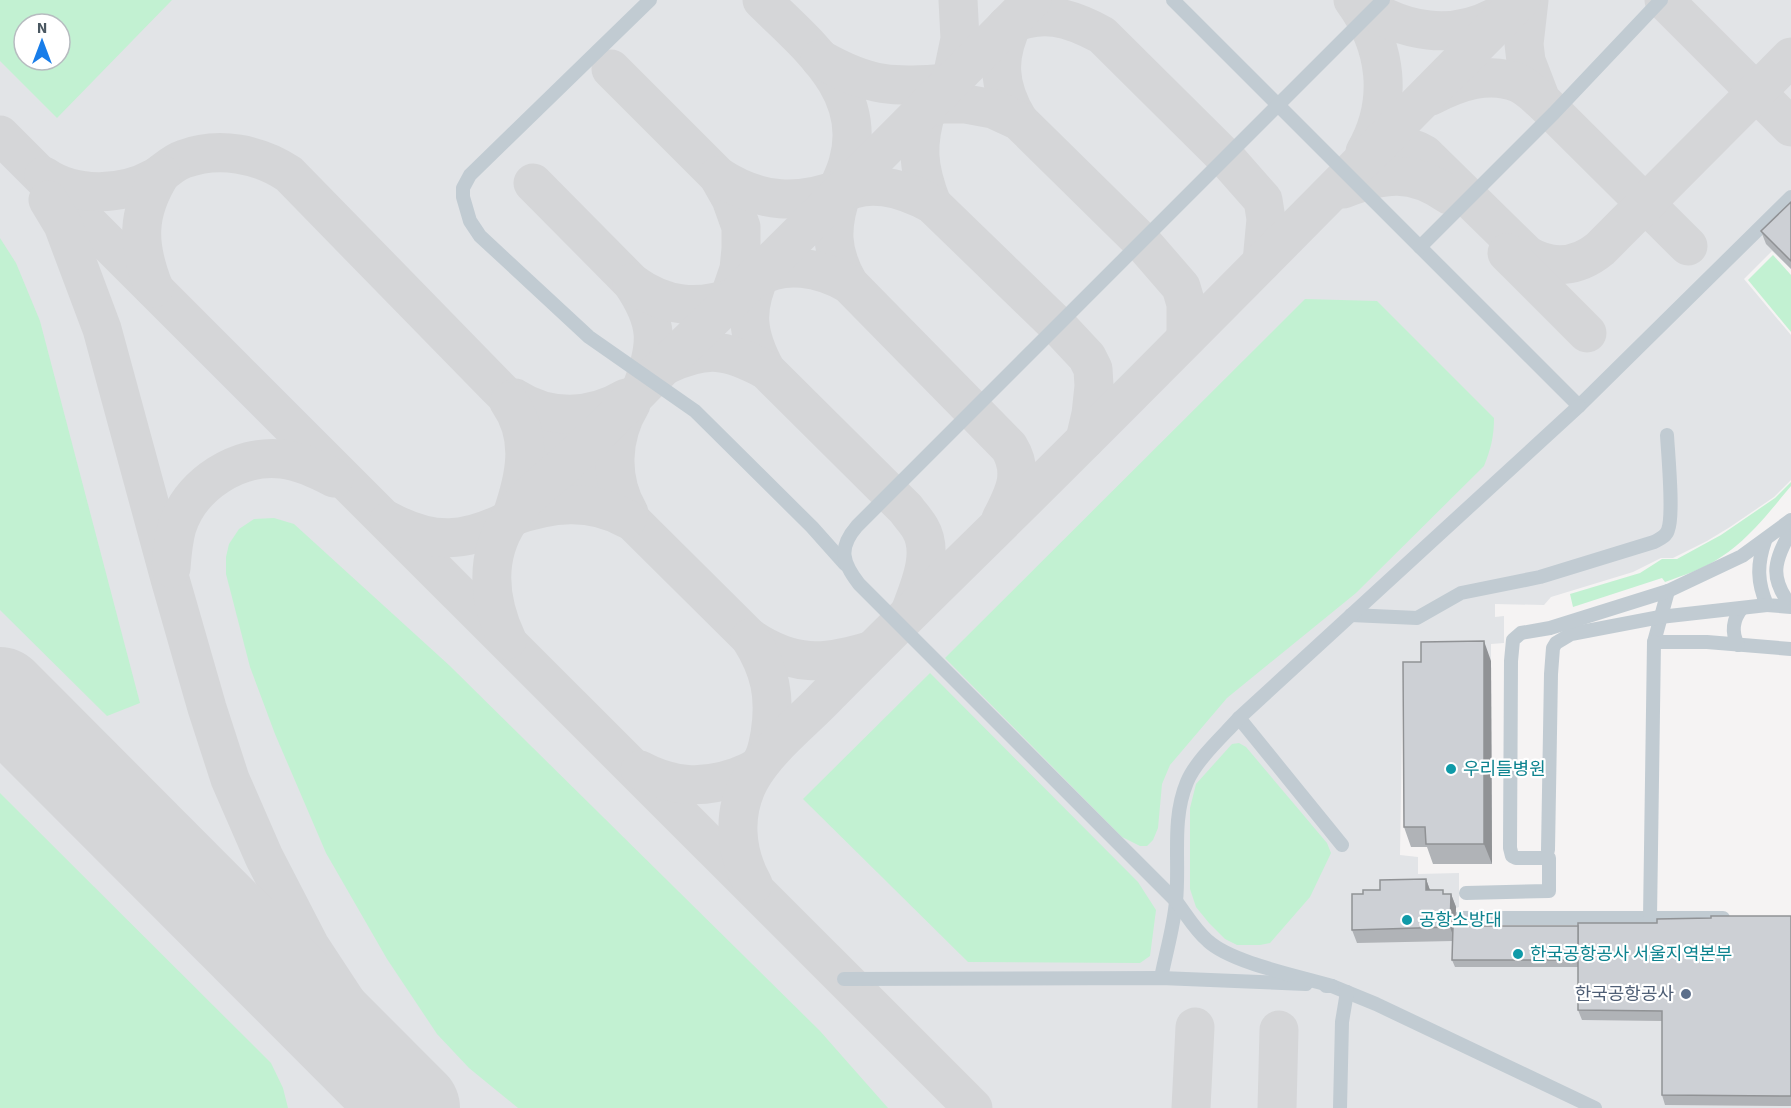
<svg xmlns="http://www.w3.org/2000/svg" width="1791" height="1108" viewBox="0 0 1791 1108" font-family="'Source Sans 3','Noto Sans KR',sans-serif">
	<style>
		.airport { fill: #e2e4e7; fill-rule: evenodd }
		.green { fill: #c2f1d2; fill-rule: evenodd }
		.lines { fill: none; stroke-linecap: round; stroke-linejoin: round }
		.taxiway { stroke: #d5d6d8; stroke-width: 39 }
		.runway { stroke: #d5d6d8; stroke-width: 96 }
		.minor { stroke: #c1cbd2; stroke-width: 14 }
		.wall { fill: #b0b3b7 }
		.shaded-wall { fill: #909295 }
		.building { fill: #cdd0d5; stroke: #909295; stroke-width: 1.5 }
		.culture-dot { fill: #0f9aa8; stroke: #fff; stroke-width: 2 }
		.service-dot { fill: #5c6f8a; stroke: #fff; stroke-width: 2 }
		.labels { text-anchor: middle; stroke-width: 4.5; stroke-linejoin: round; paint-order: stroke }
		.culture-label { font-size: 18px; fill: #0d838f; stroke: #fff; text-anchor: start }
		.service-label { font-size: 18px; fill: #4e5e75; stroke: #fff; text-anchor: end }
	</style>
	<rect width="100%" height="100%" fill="#f5f3f3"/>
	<!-- airport -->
	<path class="airport" d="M0,0H1791V269L1772,251L1744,279L1791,335V480L1774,497L1730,527L1707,541L1673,558H1661L1633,572L1551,597L1544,605L1495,604V617L1504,616V643L1491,644V661L1403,665L1400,855L1418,857V874L1459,873V907L1456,908L1455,932L1791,926V1108H0ZM24,24H60V60H24Z"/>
	<!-- green -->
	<g class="green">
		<path d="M0,0H172L57,118L0,61ZM24,24H60V60H24Z"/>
		<path d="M0,238L16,263L40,321L140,703L107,716L0,610Z"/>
		<path d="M1773,255L1791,275V332L1748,280Z"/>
		<path d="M1305,299L1377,301L1494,418C1494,436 1491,449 1484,466L1356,593L1227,698L1170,765L1162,784L1158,828L1153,840L1147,846H1140L1122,837L945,658Z"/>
		<path d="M1791,482V486C1769,512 1749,539 1721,557C1704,569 1684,575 1665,582L1662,578L1573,607L1570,594L1640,573L1662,559H1677L1721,535L1775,498Z"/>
		<path d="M274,518L294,524L450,666L820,1031L888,1108H518L469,1068L437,1034L387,959L326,853L275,734L250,667L226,574V557L229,544L239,529L254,519Z"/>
		<path d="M930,673L1138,882L1156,910L1150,956L1140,963L968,962L803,799Z"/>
		<path d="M1239,743L1246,747L1327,843L1331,853L1310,897L1270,943L1260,945H1237L1225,939L1209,923L1196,907L1190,889V808L1196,784L1232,744Z"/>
		<path d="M0,793L271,1063L283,1088L288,1108H0Z"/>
	</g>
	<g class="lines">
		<!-- taxiway -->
		<g class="taxiway">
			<path d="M762,0C807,45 869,91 848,163C845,174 840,183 836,193"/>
			<path d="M1353,0C1387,46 1394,101 1365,152"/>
			<path d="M1356,0C1401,33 1455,43 1504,12"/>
			<path d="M1529,0L1524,44L1526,61L1541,100L1688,246"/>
			<path d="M1664,0L1791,127"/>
			<path d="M1015,19C996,56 997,85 1019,121"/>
			<path d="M1006,26C1042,9 1069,17 1102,35L1226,158L1263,200L1266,219L1262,262"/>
			<path d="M820,59C871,88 893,87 950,83"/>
			<path d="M611,69L718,176L731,199L741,227V249L739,269L727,304"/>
			<path d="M951,82L960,39L958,0"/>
			<path d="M1431,96C1458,82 1489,71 1518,83C1527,87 1534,94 1541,100"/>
			<path d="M928,105C916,144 917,166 932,204"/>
			<path d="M922,112L940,104H966L993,109L1019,121L1142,242L1181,287L1186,304V338"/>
			<path d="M0,135L973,1108"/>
			<path d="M1363,162C1382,148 1403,141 1424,154L1527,255C1552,270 1578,267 1600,249L1791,57"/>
			<path d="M44,176C74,197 122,196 154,178C165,172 172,163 184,159C219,146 259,154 289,174L497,387L750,638C793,667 824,665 872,650"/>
			<path d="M718,176C761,204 798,205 846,187"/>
			<path d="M533,183L632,283C659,323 658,344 642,387"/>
			<path d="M1343,189C1384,173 1412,169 1449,195"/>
			<path d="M843,190C830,226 830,251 849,284"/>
			<path d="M836,197C867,177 902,188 932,204L1058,326L1087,357L1093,369L1094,386L1091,414L1085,440"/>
			<path d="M48,200L63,225L102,329L170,579L207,708L230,779L264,857L310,946L354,1013L428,1108"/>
			<path d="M1507,253L1587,333"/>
			<path d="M762,271C744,309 746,333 766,370"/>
			<path d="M755,279C784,260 821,268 849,284L1009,447C1025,473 1014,494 1001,519"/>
			<path d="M632,283C665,307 697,310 735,297"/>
			<path d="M154,288C137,245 136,214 161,174"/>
			<path d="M666,365C707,346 727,349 766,370L906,509C910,515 916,521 920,528C935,553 919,588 910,612"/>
			<path d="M515,398C549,420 591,419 626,398"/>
			<path d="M509,402C534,438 525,477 512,515"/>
			<path d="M629,513C609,479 611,437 631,404"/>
			<path d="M511,517C551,503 589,498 627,519"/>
			<path d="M389,521C433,545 466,542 509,520"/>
			<path d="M171,568C172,554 173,541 177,527C191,484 238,454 282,459C300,461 318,470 334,478"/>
			<path d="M507,640C489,601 484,558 509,520C524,496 550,479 570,460C607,425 643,387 679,351C799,236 916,118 1032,0"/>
			<path d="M640,770C672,787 702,789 737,777C744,774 756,770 760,764C767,755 768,744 770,734C776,696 770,670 750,638"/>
			<path d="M753,884C735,852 732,813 750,780C765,752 797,726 819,704C873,649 928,595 983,541C1164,363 1342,181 1521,0"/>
			<path d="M296,993L364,1050"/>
			<path d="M349,1046C359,1066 366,1085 364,1108"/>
			<path d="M1191,1108L1195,1027"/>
			<path d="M1277,1108L1279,1030"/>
		</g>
		<!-- runway -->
		<path class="runway" d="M0,695L412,1108"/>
		<!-- minor -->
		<g class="minor">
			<path d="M650,0L470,175L463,188V197L470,221L480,236L589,337L695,411L812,527L845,564"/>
			<path d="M1173,0L1579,406L1791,197"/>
			<path d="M1420,247L1554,113L1661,0"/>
			<path d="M1791,530C1775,561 1768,576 1791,606"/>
			<path d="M1765,541C1757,564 1757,582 1767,605L1791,607"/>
			<path d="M1668,591L1654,642H1707L1791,649"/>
			<path d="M1351,615L1417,618L1461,593L1540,577L1654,542C1659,539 1666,537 1668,530C1674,515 1668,454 1667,435"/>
			<path d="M1738,645C1731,632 1733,619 1742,608"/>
			<path d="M1239,718L1342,845"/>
			<path d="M1548,850L1551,674L1553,648L1556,643L1571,634L1660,617L1767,605"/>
			<path d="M1466,893L1549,891V858H1516L1512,856L1510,848L1511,661L1513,640L1521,633L1550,628L1668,591L1742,556L1791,520"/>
			<path d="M1460,918H1723"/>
			<path d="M1650,918L1654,642"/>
			<path d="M1161,978C1166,952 1174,926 1176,901C1180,862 1171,820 1187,782C1196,760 1223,736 1239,718L1579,406"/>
			<path d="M844,979L1161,978L1306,984"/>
			<path d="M1326,986H1332L1376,1004L1595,1108"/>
			<path d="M1332,986C1299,976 1232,963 1208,941C1195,930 1186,914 1176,901L859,584C842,562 838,548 857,526L1383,0"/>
			<path d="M1340,1108L1342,1022L1347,992"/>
		</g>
	</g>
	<!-- wall -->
	<g class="wall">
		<path d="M1791,202V269L1766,244L1761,231Z"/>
		<path d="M1491,661L1492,864H1433L1427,847H1411L1404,827Z"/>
		<path d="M1426,879L1430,890L1444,894H1451L1456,907V926H1578L1657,923L1791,916V1106L1665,1105L1662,1095V1021L1582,1020L1578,1010V967H1455L1452,960L1453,941L1357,943L1352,930L1363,894Z"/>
	</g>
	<!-- shaded-wall -->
	<g class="shaded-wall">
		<path d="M1484,641L1491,661L1492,864L1484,844Z"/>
		<path d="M1426,879L1431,893L1426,890Z"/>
		<path d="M1451,894L1456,907L1455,941L1450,927Z"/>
	</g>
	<!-- building -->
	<g class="building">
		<path d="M1791,202V261L1761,231Z"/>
		<path d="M1484,641V844H1426L1425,827H1404L1403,662H1421V642Z"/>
		<path d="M1426,879V890H1443V894H1451L1450,927L1352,930V894H1363V890H1380V880Z"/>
		<path d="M1711,916H1791V1096L1662,1095V1011L1578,1010V923H1657V919L1711,918Z"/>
		<path d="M1453,926H1578V960H1452Z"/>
	</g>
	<!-- markers -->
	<g class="culture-dot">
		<circle cx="1451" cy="769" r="6"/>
		<circle cx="1407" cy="920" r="6"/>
		<circle cx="1518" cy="954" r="6"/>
	</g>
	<circle class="service-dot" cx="1686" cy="994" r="6"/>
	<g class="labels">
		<!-- culture labels -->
		<g class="culture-label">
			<text x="1463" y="775">우리들병원</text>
			<text x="1419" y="926">공항소방대</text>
			<text x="1530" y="960">한국공항공사 서울지역본부</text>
		</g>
		<!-- service labels -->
		<g class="service-label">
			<text x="1674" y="1000">한국공항공사</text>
		</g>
	</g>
	<!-- north arrow -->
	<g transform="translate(42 42)"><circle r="28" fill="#ffffff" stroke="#b7bcc0" stroke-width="1.5"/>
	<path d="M0-4.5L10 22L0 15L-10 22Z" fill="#187de9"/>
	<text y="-9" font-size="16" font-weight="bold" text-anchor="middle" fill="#4a5761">N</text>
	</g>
</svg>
